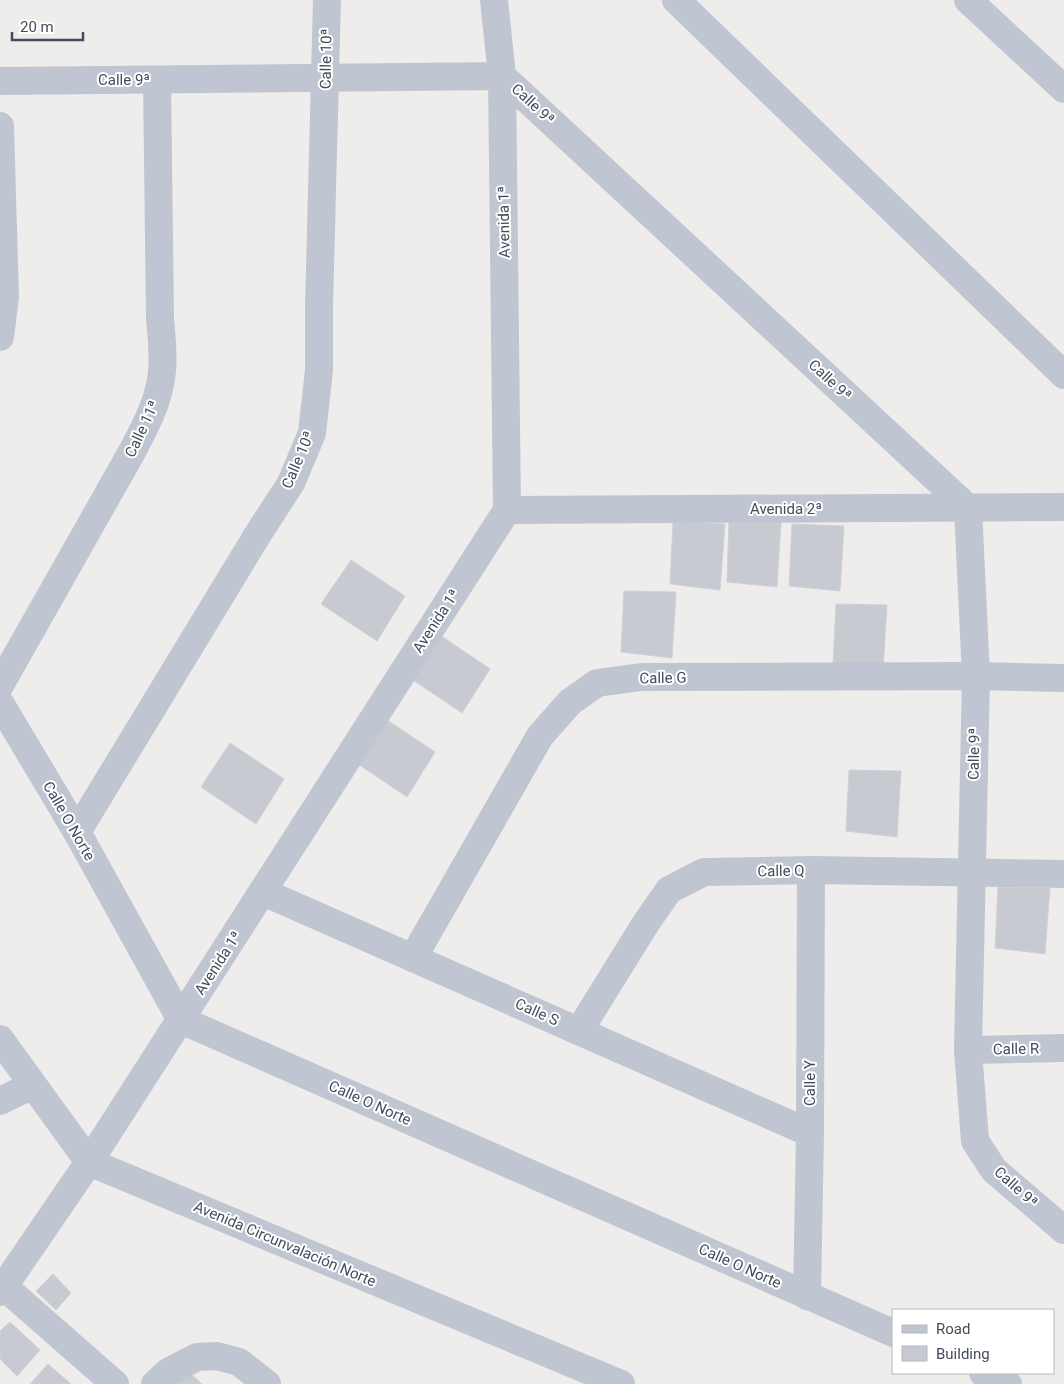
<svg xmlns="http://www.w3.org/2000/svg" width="1064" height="1384" viewBox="0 0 1064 1384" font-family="Roboto,sans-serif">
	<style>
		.building { fill: #c8cad2; stroke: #d0d1d8 }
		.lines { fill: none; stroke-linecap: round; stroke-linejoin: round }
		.street { stroke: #bfc6d2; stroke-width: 28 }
		.labels { text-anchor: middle; stroke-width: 4; stroke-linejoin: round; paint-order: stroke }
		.street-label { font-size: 15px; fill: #444c5a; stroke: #fff }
	</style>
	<rect width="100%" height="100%" fill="#efecec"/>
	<!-- building -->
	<g class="building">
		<path d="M729,520L781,522L777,587L727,582Z"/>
		<path d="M673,522L725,524L720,590L670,584Z"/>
		<path d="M792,524L844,526L840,591L789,586Z"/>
		<path d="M351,560L405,596L377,641L321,604Z"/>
		<path d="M624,591L676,592L672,658L621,652Z"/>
		<path d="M836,604L887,605L883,671L833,665Z"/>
		<path d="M437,633L490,669L462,713L407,676Z"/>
		<path d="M381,716L435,752L407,797L352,760Z"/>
		<path d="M230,743L284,779L256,824L201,787Z"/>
		<path d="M849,770L901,771L897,837L846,831Z"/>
		<path d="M998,887L1050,888L1045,954L995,948Z"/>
		<path d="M53,1274L71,1293L56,1310L36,1291Z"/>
		<path d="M10,1322L40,1350L17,1376L0,1359V1331Z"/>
		<path d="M48,1364L71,1384H30Z"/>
		<path d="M190,1373L202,1384H169L175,1377L180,1381Z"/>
	</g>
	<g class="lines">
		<!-- street -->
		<g class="street">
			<path d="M676,0L1064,375"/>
			<path d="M968,0L1064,89"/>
			<path d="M0,81L502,76L968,508L976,676L968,1050L975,1141L994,1170L1064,1230"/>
			<path d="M0,126L5,297L0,337"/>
			<path d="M507,510L1064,507"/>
			<path d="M0,685L133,450C143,430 154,411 159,389C165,366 162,341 160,318L157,80"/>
			<path d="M0,703L77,832L181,1020L893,1333"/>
			<path d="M77,832L258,534L291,483L312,433L319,370V307L327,0"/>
			<path d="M263,892L810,1133"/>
			<path d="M413,958L540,736L570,702L597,683L641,677L976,676L1064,678"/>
			<path d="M579,1031L646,923L669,890L704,872L811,870L1064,874"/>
			<path d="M0,1039L89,1162L621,1384"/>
			<path d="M968,1050L1064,1048"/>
			<path d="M0,1101L33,1085"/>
			<path d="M0,1283L115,1384"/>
			<path d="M0,1292L89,1162L507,510L502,76L494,0"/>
			<path d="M807,1296L810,1133L811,870"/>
			<path d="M983,1373L1008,1384"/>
			<path d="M155,1384L168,1372L197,1357L217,1356L239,1362L267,1384"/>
		</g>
	</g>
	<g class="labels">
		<!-- street labels -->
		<g class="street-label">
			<text transform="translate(326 59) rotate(-89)" y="5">Calle 10ª</text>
			<text x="124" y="85">Calle 9ª</text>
			<text transform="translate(533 104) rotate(43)" y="5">Calle 9ª</text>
			<text transform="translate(504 222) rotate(-91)" y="5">Avenida 1ª</text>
			<text transform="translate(830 380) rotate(43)" y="5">Calle 9ª</text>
			<text transform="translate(142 429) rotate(-65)" y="5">Calle 11ª</text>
			<text transform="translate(298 460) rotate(-67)" y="5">Calle 10ª</text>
			<text x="786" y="514">Avenida 2ª</text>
			<text transform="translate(436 621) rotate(-57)" y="5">Avenida 1ª</text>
			<text transform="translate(663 678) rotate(-1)" y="5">Calle G</text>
			<text transform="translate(974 754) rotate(-89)" y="5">Calle 9ª</text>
			<text transform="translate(69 821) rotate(60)" y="5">Calle O Norte</text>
			<text transform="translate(781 871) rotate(-1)" y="5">Calle Q</text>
			<text transform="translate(218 963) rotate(-57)" y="5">Avenida 1ª</text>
			<text transform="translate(537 1012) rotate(24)" y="5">Calle S</text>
			<text transform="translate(1016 1049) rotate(-1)" y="5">Calle R</text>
			<text transform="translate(810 1083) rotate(-90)" y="5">Calle Y</text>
			<text transform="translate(370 1103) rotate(24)" y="5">Calle O Norte</text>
			<text transform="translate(1016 1187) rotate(42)" y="5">Calle 9ª</text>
			<text transform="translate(285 1244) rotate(23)" y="5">Avenida Circunvalación Norte</text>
			<text transform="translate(740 1266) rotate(24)" y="5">Calle O Norte</text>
		</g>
	</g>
	<!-- legend -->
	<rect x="892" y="1309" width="162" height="65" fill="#ffffff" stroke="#b4b7bd"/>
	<rect x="902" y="1325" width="25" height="8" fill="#bfc6d2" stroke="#b4b7bd"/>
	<text x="936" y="1334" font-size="15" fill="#444c5a">Road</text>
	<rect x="902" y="1346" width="25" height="15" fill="#c8cad2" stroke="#b4b7bd"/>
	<text x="936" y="1359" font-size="15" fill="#444c5a">Building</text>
	<!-- scale -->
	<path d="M12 32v8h71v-8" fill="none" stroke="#444c5a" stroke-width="2.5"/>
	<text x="20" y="32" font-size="15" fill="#444c5a" stroke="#ffffff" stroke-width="4" paint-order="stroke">20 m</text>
</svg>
